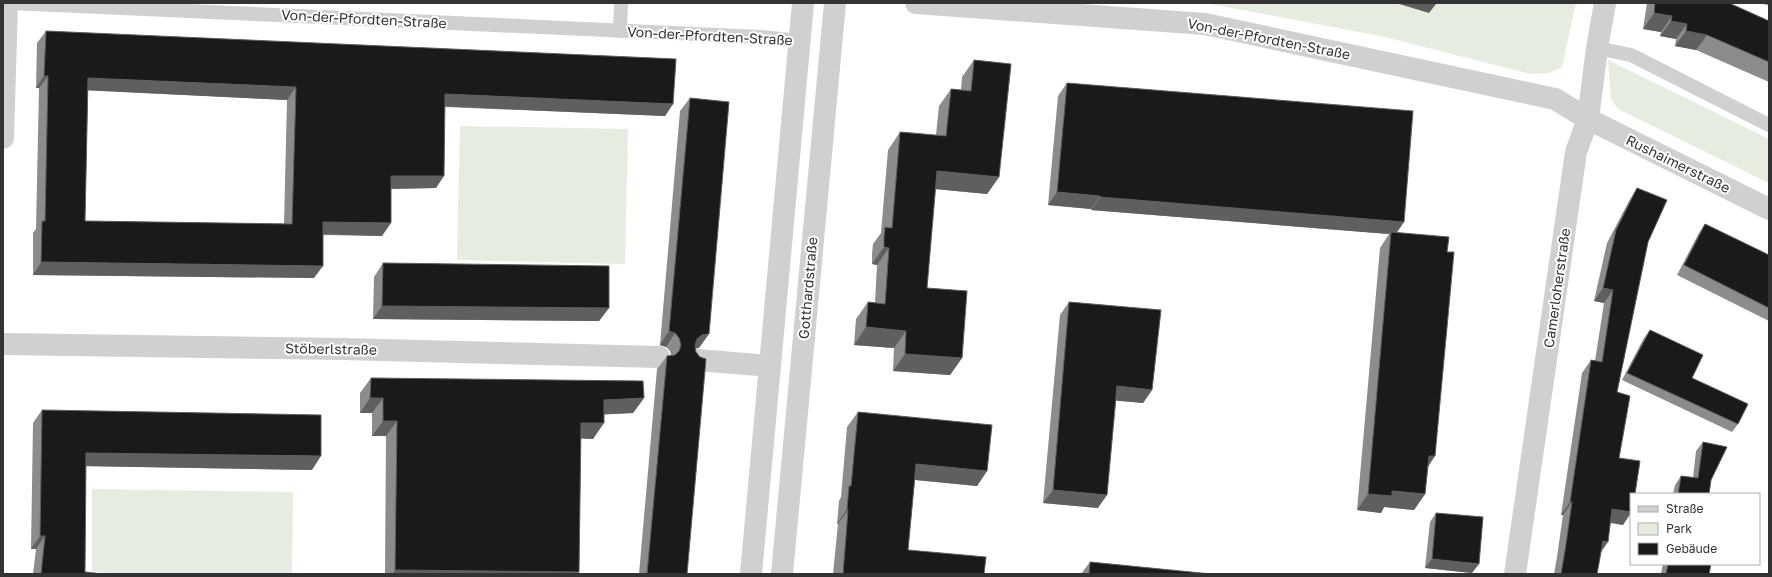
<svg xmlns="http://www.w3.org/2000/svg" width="1772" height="577" viewBox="0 0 1772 577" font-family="'Golos Text',sans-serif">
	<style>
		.green { fill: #e6ecdf }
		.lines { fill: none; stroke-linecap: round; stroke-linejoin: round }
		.service { stroke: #d0d0d0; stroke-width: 14 }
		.minor { stroke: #d0d0d0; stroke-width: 22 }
		.tertiary { stroke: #d0d0d0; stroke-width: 22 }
		.wall { fill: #8c8c8c; fill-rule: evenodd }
		.shaded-wall { fill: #5f5f5f }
		.building { fill: #1a1a1a; stroke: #5f5f5f; fill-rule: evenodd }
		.labels { text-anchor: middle; stroke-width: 4; stroke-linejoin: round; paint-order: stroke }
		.street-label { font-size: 14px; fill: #333; stroke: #fff }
	</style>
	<rect width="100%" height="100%" fill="#fff"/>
	<!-- green -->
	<g class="green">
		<path d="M1205,3H1576L1562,67L1549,73L1531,74L1381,36Z"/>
		<path d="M1608,60L1769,139V183L1618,109L1611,99Z"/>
		<path d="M460,126L628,129L625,264L457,260Z"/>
		<path d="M92,489L293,492L292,574H126L92,572Z"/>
	</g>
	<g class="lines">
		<!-- service -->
		<g class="service">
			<path d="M11,3L761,37L800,41"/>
			<path d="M620,31L621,3"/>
			<path d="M1597,48L1631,55L1769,125"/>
		</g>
		<!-- minor -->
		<g class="minor">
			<path d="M916,3L1205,24L1555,99L1588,119L1769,209"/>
			<path d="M3,138L7,3"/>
			<path d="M3,344L343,349L659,357"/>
			<path d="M698,360L770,366"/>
			<path d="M1515,574L1576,152L1588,119L1597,48L1605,3"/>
		</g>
		<!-- tertiary -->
		<g class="tertiary">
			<path d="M751,574L803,3"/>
			<path d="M782,574L835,3"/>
		</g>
	</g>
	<!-- wall -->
	<g class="wall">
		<path d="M1647,3H1729L1769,21V82L1696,50L1675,46L1676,39L1660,36L1661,32L1643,29Z"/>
		<path d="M46,31L673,104L665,116L445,107L436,188L391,189L382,236L323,235L314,278L33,275V233L36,229L39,88H36L37,43ZM88,90L287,100L284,224L85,221Z"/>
		<path d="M974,60L999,177L987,194L935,189L927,288L962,358L950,375L893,371L894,348L854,345L856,319L868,302L875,303L877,265L872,264V254L873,244L881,233L888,150L900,132L936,135L939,106L951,89L961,90L962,77Z"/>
		<path d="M1067,83L1404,222L1397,232L1427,468L1425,494L1414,510L1384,507L1381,513L1357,510L1380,248L1389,234L1091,210V209L1048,205L1058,96Z"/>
		<path d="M690,98L699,348H695L687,574H639L657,369L667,356L671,355L670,351L666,347L660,345L680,111Z"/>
		<path d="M1637,188L1648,242L1617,392L1619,458L1623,525L1610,523L1601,552L1597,574H1554L1557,557L1563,515H1561L1582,373L1591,360L1595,361L1604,303L1594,301L1607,243L1629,201Z"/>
		<path d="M1705,224L1769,255V321L1677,275L1699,233Z"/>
		<path d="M383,263L609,308L599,321L373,319L374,277Z"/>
		<path d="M1069,302L1152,390L1143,403L1116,400L1098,508L1043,503L1060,315Z"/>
		<path d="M1650,330L1692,378L1738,424L1732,432L1622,380L1644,338Z"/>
		<path d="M371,378L644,398L633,413L604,414L593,439L581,438L579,572L578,574H385L386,436H372V413H360V393Z"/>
		<path d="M42,410L312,470L86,466L85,572L103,574H33L36,549H31L33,423Z"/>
		<path d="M858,412L987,471L977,486L915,480L908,550L984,574H833L838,524H837L839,501L841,497L847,427Z"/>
		<path d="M1703,442L1711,480L1709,494H1673L1675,485L1681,476L1693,478L1696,451Z"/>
		<path d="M1436,513L1472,573L1425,568L1430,522Z"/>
		<path d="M1090,562L1211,574H1081Z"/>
		<path d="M1663,564H1711L1709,574H1661Z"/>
	</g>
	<!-- shaded-wall -->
	<g class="shaded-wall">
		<path d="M1396,3H1433L1436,4L1429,13Z"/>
		<path d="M1757,3H1769V5Z"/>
		<path d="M1654,13L1672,16L1661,32L1643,29Z"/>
		<path d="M1671,21L1687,24L1676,39L1660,36Z"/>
		<path d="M1686,31L1707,35L1696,50L1675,46Z"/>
		<path d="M44,76H48L39,88H36Z"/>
		<path d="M88,78L296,87L287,100L80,90Z"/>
		<path d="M445,94L673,104L665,116L436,106Z"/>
		<path d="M937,171L999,177L987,194L925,188Z"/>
		<path d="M391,176H444L436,188L383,189Z"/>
		<path d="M1057,192L1100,196L1091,209L1048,205Z"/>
		<path d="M1100,197L1404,222L1395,235L1391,232L1389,234L1091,210Z"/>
		<path d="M323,222L391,223L382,236L314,234Z"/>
		<path d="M884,247L889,248L877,265L872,264Z"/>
		<path d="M41,262L323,266L314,278L33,275Z"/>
		<path d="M1603,288L1613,290L1604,303L1594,301Z"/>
		<path d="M382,306L609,308L599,321L373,319Z"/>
		<path d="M866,327L906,331L894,348L854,345Z"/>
		<path d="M669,331L675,333L666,347L660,345Z"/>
		<path d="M709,334L699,348L693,349L697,339L702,335Z"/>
		<path d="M905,354L962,358L950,375L893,371Z"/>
		<path d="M1117,386L1152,390L1143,403L1108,400Z"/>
		<path d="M370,398H383L372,413H360Z"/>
		<path d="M644,398L633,413L594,415L604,400Z"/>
		<path d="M383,421H397L386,436H372Z"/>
		<path d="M581,423H604L593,439L570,438Z"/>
		<path d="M86,453L321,456L312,470L77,466Z"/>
		<path d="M1429,456H1435L1424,473Z"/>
		<path d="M916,464L987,471L977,486L906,479Z"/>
		<path d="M1053,490L1107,495L1098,508L1043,503Z"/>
		<path d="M1392,491L1425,494L1414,510L1384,507L1381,513L1357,510L1368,494Z"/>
		<path d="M1570,502H1572L1563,515H1561Z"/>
		<path d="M847,509L848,510L838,524H837Z"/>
		<path d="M1612,509L1631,512V513L1623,525L1603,521Z"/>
		<path d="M40,536H45L36,549H31Z"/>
		<path d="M1603,541L1608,542L1599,555Z"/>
		<path d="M1432,559L1479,564L1472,573L1425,568Z"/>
		<path d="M395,570L579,572L578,574H393Z"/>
	</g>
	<!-- building -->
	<g class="building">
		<path d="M1655,3H1729L1769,21V62L1707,35L1686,31L1687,24L1671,21L1672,16L1654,13Z"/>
		<path d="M46,31L676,59L673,104L445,94L444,176H391V223L323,222V266L41,262L42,221H45L48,76H44ZM88,78L296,87L292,224L85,221Z"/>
		<path d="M974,60L1011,64L999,177L937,171L927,288L967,291L962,358L905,354L906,331L866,327L868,302L885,304L889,248L884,247V237L885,227L892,228L900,132L946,136L951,89L971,91Z"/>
		<path d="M1067,83L1413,111L1404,222L1100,197V196L1057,192Z"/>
		<path d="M690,98L729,102L709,334L702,335L697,339L695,346L696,352L700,357L706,359L687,574H647L667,356L675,355L679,351L681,345L679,338L675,333L669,331Z"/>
		<path d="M1637,188L1667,200L1648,242L1617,392L1630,396L1619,458L1640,461L1635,494H1631V512L1612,509L1608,542L1603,541L1597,574H1561L1566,544L1572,502H1570L1591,360L1602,362L1613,290L1603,288L1616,230Z"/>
		<path d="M1705,224L1769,255V308L1684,265Z"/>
		<path d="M1391,232L1449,237L1447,252H1454L1435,456H1429L1425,494L1392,491V496L1368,494Z"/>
		<path d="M383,263L609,266V308L382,306Z"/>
		<path d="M1069,302L1161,310L1152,390L1117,386L1107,495L1053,490Z"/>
		<path d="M1650,330L1703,355L1692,378L1748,404L1738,424L1627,373Z"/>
		<path d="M371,378L643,381L644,398L604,400V423H581L579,572L395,570L397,421H383V398H370Z"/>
		<path d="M42,410L321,415V456L86,453L85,572L103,574H41L45,536H40Z"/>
		<path d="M858,412L992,425L987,471L916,464L908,550L986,557L984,574H843L848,510L847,509L849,486H851Z"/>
		<path d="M1703,442L1727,447L1711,480L1709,494H1678L1681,476L1698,478Z"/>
		<path d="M1436,513L1483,517L1479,564L1432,559Z"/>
		<path d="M1090,562L1211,574H1089Z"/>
		<path d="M1668,564H1711L1709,574H1666Z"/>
	</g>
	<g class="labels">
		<!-- street labels -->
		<g class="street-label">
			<text transform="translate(364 19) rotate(3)" y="5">Von-der-Pfordten-Straße</text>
			<text transform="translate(710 36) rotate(3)" y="5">Von-der-Pfordten-Straße</text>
			<text transform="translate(1269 39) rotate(11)" y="5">Von-der-Pfordten-Straße</text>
			<text transform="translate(1678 164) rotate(26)" y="5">Rushaimerstraße</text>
			<text transform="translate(808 288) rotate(-85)" y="5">Gotthardstraße</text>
			<text transform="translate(1557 288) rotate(-82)" y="5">Camerloherstraße</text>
			<text transform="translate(331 349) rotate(1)" y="5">Stöberlstraße</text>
		</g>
	</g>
	<!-- border -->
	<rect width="1772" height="577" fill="none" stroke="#333333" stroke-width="8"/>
	<!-- legend -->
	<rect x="1630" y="493" width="130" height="72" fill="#ffffff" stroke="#adadad"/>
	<rect x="1638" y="506" width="20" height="6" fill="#d0d0d0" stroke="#adadad"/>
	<text x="1666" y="513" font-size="12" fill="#333333">Straße</text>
	<rect x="1638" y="523" width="20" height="12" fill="#e6ecdf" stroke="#adadad"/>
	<text x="1666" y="533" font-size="12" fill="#333333">Park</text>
	<rect x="1638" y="543" width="20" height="12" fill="#1a1a1a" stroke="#adadad"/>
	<text x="1666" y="553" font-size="12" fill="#333333">Gebäude</text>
</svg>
